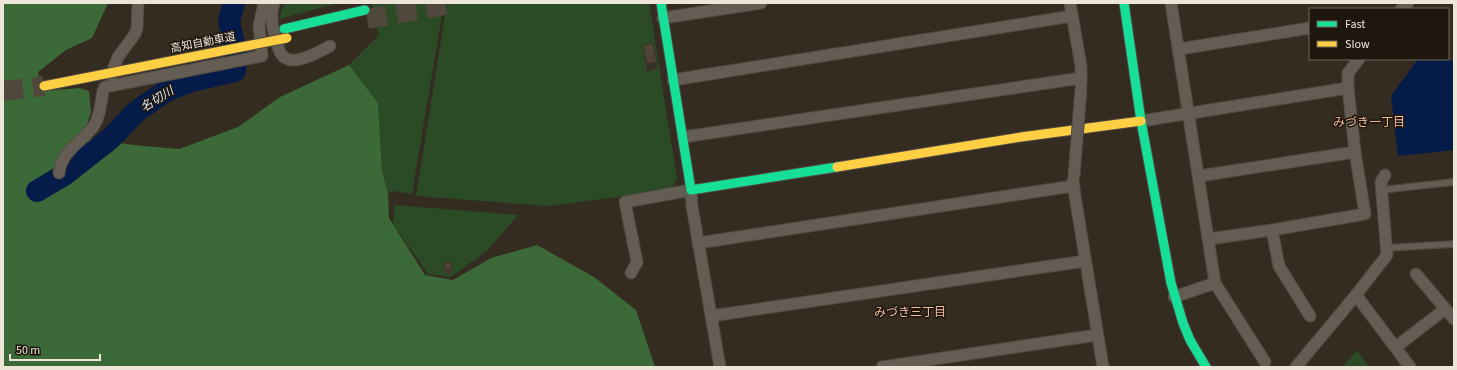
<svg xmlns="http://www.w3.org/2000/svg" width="1457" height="370" viewBox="0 0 1457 370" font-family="'Source Sans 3','Noto Sans JP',sans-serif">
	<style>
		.green { fill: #2a4b26 }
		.forest { fill: #3b6937 }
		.water { fill: #051b49 }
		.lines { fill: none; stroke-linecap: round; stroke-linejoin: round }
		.river { stroke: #051b49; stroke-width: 22 }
		.highway-tunnel { stroke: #50483d; stroke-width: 20; stroke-dasharray: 20 10; stroke-linecap: butt }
		.lane-casing { stroke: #514a41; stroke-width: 8 }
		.street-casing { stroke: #514a41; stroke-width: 13 }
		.fast-casing { stroke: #514a41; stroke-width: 11 }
		.slow-casing { stroke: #514a41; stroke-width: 11 }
		.lane { stroke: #635d54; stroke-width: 5.5 }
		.street { stroke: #635d54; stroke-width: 11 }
		.fast { stroke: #16e098; stroke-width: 9 }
		.slow { stroke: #ffcf43; stroke-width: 9 }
		.street-bridge-casing { stroke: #514a41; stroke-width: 13; stroke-linecap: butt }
		.slow-bridge-casing { stroke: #514a41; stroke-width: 11; stroke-linecap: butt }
		.street-bridge { stroke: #635d54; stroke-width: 11 }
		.slow-bridge { stroke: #ffcf43; stroke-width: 9 }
		.wall { fill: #443a2f }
		.shaded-wall { fill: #373026 }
		.building { fill: #4f4437; stroke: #373026 }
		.labels { text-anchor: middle; stroke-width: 3; stroke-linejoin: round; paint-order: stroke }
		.street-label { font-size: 11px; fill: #eee5d9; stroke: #1d170e }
		.water-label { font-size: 12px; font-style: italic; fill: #d9e4f5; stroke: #1d170e }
		.neighbourhood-label { font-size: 12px; fill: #f7bc9e; stroke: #1d170e }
	</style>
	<rect width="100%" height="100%" fill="#342c21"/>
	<!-- green -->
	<g class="green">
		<path d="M284,3H339L279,19Z"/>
		<path d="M371,3H444L412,194L393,191L388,194L382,171L378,103L349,65L379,35Z"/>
		<path d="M447,3H649L677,179L670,190L549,206L416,196Z"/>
		<path d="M395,205L518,215L487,251L451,277L428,274L393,224Z"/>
		<path d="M1357,350L1369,367H1343Z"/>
	</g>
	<!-- forest -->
	<path class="forest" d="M3,3H108L92,38L66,50L38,72L42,91L80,88L89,91L91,112L83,137L133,145L179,149L238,127L280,97L349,65L378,103L382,171L388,194L389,218L425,275L453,280L491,258L537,245L594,277L636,310L655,367H3Z"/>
	<!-- water -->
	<path class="water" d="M1448,58L1454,62V150L1398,156L1391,96L1418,59Z"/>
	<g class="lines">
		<!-- river -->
		<path class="river" d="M37,191L64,175L110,139L136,112L166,91L191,81L235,71L236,53L229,21L234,3"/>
		<!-- highway-tunnel -->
		<g class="highway-tunnel">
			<path d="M367,19L456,3"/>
			<path d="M3,91L44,86"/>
		</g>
		<!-- lane casing -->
		<g class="lane-casing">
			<g id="lane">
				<path d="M1381,190L1454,182"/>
				<path d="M1386,248L1454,244"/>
			</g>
		</g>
		<!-- street casing -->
		<g class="street-casing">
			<g id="street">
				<path d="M274,3C270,14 272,25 275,37C277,42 278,49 281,54C291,69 318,52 330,46"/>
				<path d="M1070,3L1081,66V85"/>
				<path d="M1171,3L1215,283L1174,297"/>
				<path d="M1401,9L1408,3"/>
				<path d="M663,18L761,3"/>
				<path d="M1179,49L1310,28"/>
				<path d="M111,75L118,57L135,34L137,28L138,3"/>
				<path d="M673,80L1072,16"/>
				<path d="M1141,121L1348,88"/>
				<path d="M683,137L1081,78"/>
				<path d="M59,173C61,152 81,142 93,127C100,118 101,102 103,91L105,87L262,56L259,26L264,3"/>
				<path d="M1199,176L1355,152"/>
				<path d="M1073,180L1075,196L1103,367"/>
				<path d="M1272,230L1279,266L1310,316"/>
				<path d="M1209,239L1272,230L1365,214L1355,152L1348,88V73L1359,59"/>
				<path d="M698,243L1073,186"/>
				<path d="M631,273L637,262L625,202L691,190L692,206L720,367"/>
				<path d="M1416,274L1454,319"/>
				<path d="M1215,283L1265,362"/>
				<path d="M1356,295L1410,367"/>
				<path d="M711,316L1085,261"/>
				<path d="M1396,347L1445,309"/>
				<path d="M882,367L1097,335"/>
				<path d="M1296,367L1356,295L1387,255L1381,182L1385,175"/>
			</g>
		</g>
		<!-- fast casing -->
		<g class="fast-casing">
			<g id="fast">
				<path d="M661,3L691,190L837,167"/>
				<path d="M1124,3L1141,121L1171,283L1183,323L1190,340L1206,367"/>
				<path d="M284,29L365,10"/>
			</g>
		</g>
		<!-- slow casing -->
		<g class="slow-casing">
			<path id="slow" d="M837,167L1021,137L1141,121"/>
		</g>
		<!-- lane -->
		<use href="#lane" class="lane"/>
		<!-- street -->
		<use href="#street" class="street"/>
		<!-- fast -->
		<use href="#fast" class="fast"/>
		<!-- slow -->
		<use href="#slow" class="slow"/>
		<!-- street-bridge casing -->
		<g class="street-bridge-casing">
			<path id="street-bridge" d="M1074,176L1081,89"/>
		</g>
		<!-- slow-bridge casing -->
		<g class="slow-bridge-casing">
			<path id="slow-bridge" d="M44,86L287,38"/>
		</g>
		<!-- street-bridge -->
		<use href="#street-bridge" class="street-bridge"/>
		<!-- slow-bridge -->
		<use href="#slow-bridge" class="slow-bridge"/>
	</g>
	<!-- wall -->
	<g class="wall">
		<path d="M643,45L657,69L647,72L643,53Z"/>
		<path d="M452,267L451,274L444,273V269Z"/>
	</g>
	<!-- shaded-wall -->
	<path class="shaded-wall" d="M657,62V69L647,72V64Z"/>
	<!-- building -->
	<g class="building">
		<path d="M653,43L657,62L647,64L643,45Z"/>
		<path d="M445,262L452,263L451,270L444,269Z"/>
	</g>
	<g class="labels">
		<!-- street labels -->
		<g class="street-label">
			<text transform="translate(203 42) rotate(-11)" y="4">高知自動車道</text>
		</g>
		<!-- water labels -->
		<g class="water-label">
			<text transform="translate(157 99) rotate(-32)" y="4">名切川</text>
		</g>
		<!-- neighbourhood labels -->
		<g class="neighbourhood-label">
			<text x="1369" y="126">みづき一丁目</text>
			<text x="910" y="316">みづき三丁目</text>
		</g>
	</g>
	<!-- border -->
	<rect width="1457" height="370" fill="none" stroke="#eee5d9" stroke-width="8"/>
	<!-- legend -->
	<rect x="1309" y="8" width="140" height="52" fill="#1d170e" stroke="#71695f"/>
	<rect x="1317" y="21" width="20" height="6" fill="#16e098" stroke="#71695f"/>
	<text x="1345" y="28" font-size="12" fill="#eee5d9">Fast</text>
	<rect x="1317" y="41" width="20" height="6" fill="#ffcf43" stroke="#71695f"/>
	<text x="1345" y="48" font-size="12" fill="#eee5d9">Slow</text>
	<!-- scale -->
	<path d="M10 354v6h90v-6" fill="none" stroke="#eee5d9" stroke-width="2"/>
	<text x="16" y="354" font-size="12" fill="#eee5d9" stroke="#1d170e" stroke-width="3" paint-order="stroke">50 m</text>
</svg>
